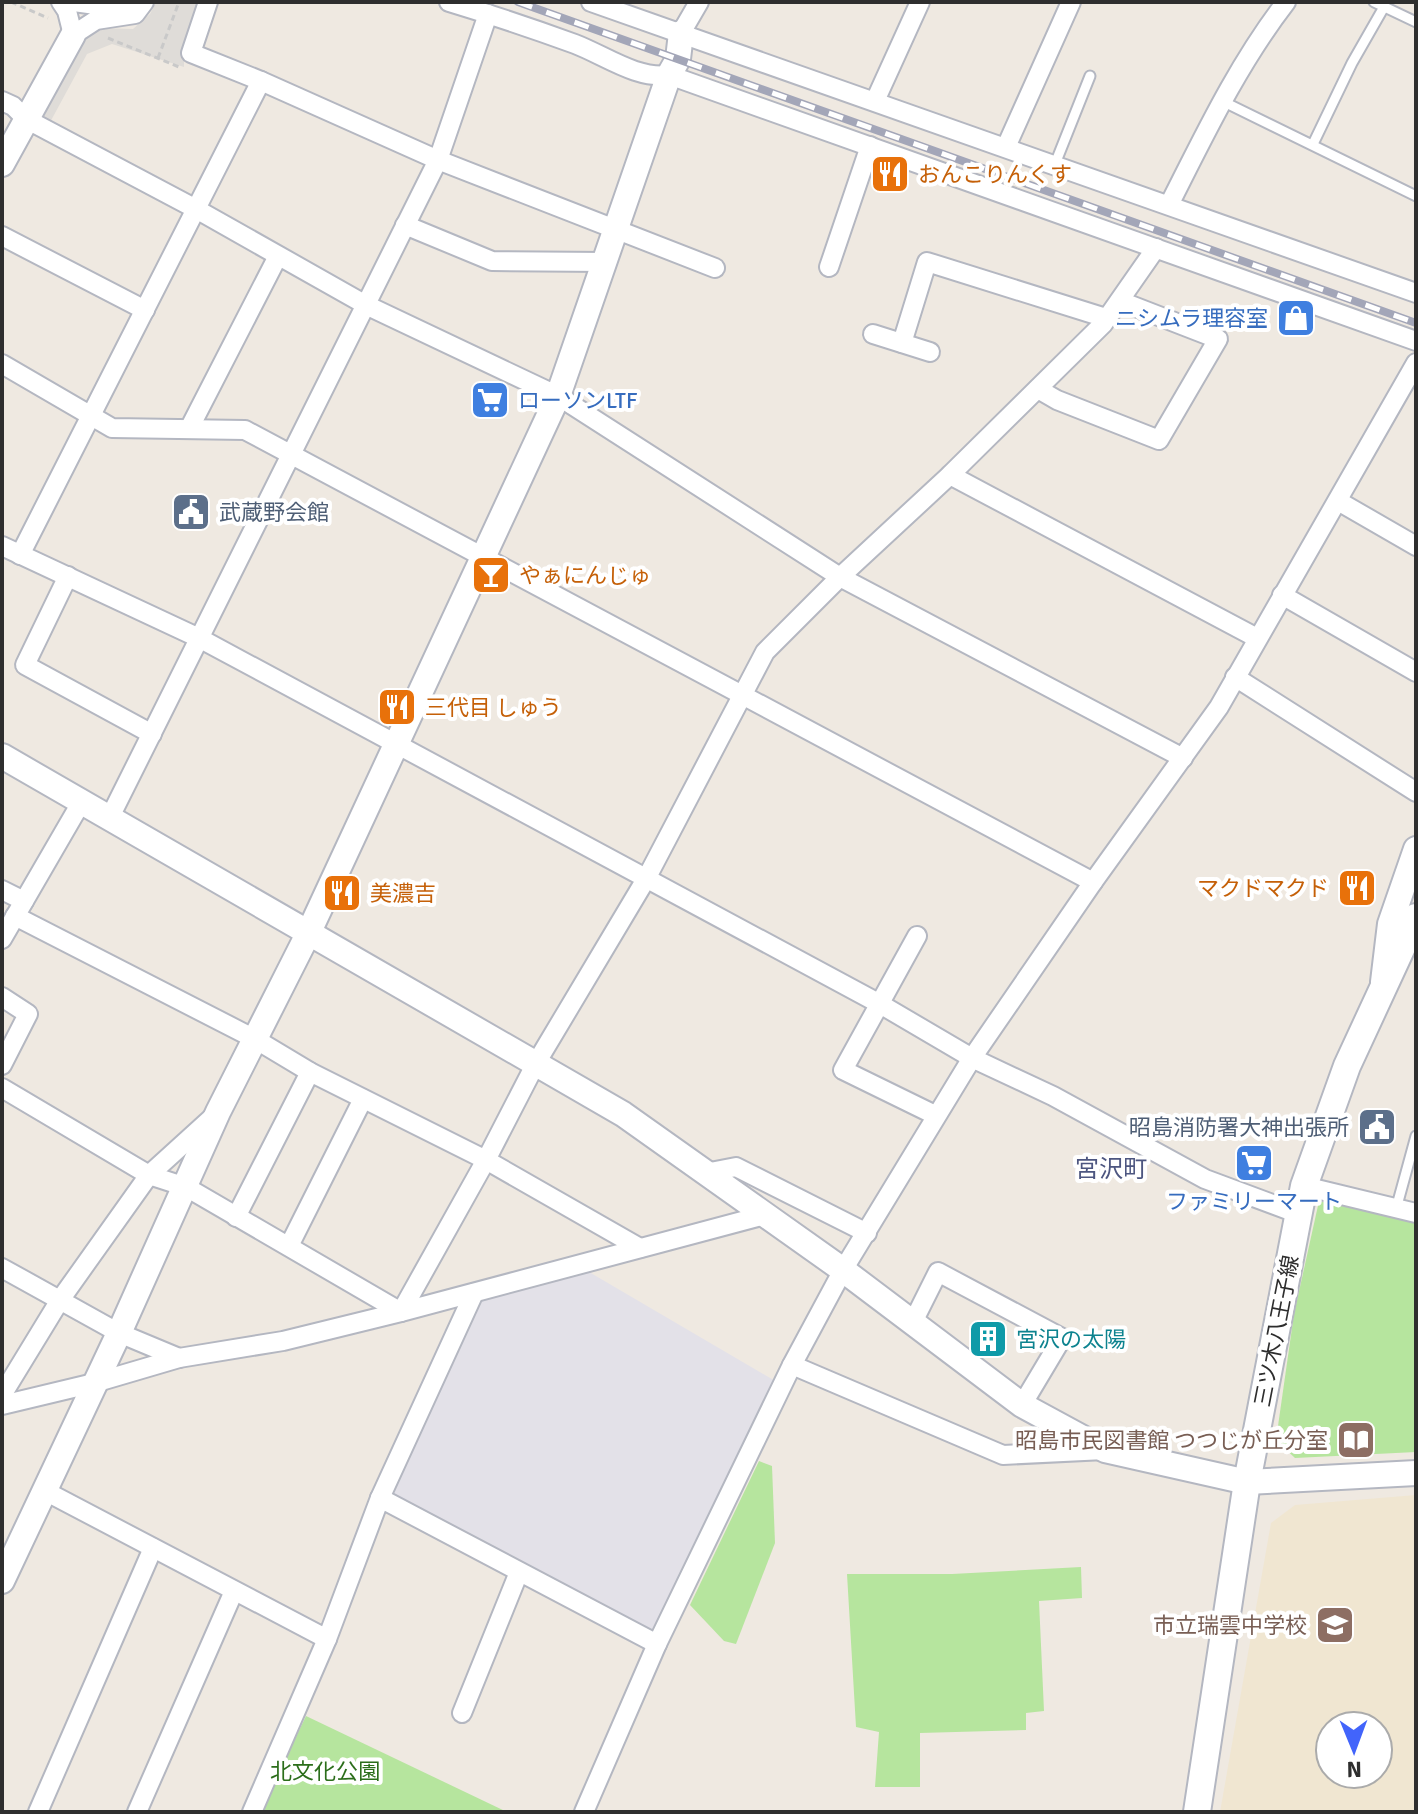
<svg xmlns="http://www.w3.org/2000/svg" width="1418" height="1814" viewBox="0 0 1418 1814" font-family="Signika,'Noto Sans JP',sans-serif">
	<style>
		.industrial { fill: #e3e1e8 }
		.education { fill: #f0e6d1; fill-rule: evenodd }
		.green { fill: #b6e59e }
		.plaza { fill: #dfdcd8 }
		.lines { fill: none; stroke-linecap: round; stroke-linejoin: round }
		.service-casing { stroke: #b4b7c1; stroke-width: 13 }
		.minor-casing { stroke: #b4b7c1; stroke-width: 22 }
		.tertiary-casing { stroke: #b4b7c1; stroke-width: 28 }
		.secondary-casing { stroke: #b4b7c1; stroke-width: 30 }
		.path { stroke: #c9c9c9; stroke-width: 3; stroke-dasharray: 6 4; stroke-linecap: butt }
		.service { stroke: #fff; stroke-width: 9 }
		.minor { stroke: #fff; stroke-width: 18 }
		.tertiary { stroke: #fff; stroke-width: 24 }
		.secondary { stroke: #fff; stroke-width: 26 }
		.rail-casing { stroke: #a3a6b8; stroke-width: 8 }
		.rail { stroke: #fff; stroke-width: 5; stroke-dasharray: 15; stroke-linecap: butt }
		.labels { text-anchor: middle; stroke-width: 8; stroke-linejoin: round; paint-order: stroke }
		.food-label { font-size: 22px; fill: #c56008; stroke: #fff; text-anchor: start }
		.shop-label { font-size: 22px; fill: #366cbe; stroke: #fff; text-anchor: end }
		.service-label { font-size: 22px; fill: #4e5e75; stroke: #fff; text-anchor: start }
		.street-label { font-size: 22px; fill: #2e2e2e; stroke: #fff }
		.culture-label { font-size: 22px; fill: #0d838f; stroke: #fff; text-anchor: start }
		.education-label { font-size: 22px; fill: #785e54; stroke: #fff; text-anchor: end }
		.park-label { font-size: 22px; fill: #2c6e1b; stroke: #fff }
		.neighbourhood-label { font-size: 24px; fill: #4d5680; stroke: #fff }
	</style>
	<rect width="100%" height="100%" fill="#efe9e1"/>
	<!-- industrial -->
	<path class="industrial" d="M572,1262L777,1382L652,1631L384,1495L483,1285Z"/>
	<!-- education -->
	<path class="education" d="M1416,1495V1812H1220L1271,1523L1295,1505ZM1330,1726H1378V1774H1330Z"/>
	<!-- green -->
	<g class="green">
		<path d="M1319,1201L1416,1222V1452L1295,1458L1276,1440L1294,1314Z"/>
		<path d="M759,1461L772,1466L775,1543L736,1644L724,1641L690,1605Z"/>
		<path d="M1081,1567L1082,1598L1039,1601L1044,1711L1026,1713V1730L920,1733V1787H875L879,1732L856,1727L847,1574H952Z"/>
		<path d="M306,1716L507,1812H260Z"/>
	</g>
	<!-- plaza -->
	<path class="plaza" d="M156,2H200L184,54V67L112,44L87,54L48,126L41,122L85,35L97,28L133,29L150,14Z"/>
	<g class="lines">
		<!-- service casing -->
		<g class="service-casing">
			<g id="service">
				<path d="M1374,2L1416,22"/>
				<path d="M1222,101L1416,196"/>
				<path d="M1313,144L1352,63L1384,7"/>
				<path d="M1055,164L1090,76"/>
				<path d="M1396,1209L1416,1136"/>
			</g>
		</g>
		<!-- minor casing -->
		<g class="minor-casing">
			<g id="minor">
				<path d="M61,2L67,11L73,35L96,20L135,14L144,2"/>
				<path d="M74,2L125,9"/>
				<path d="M208,2L191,53L261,81L438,160L715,268"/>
				<path d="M449,2C492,15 534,29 575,44C606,56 636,79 669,75L1416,341"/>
				<path d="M591,2L1416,293"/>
				<path d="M681,33L699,2"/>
				<path d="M2,101L13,106L26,119L196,209L366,305L558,396L840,577L1183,758"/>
				<path d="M875,101L920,2"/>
				<path d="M1006,147L1071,2"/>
				<path d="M1169,205C1204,136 1238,64 1286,2"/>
				<path d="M405,225L492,261L606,262"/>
				<path d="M2,236L145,310"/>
				<path d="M829,267L870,146"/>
				<path d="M873,334L930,352"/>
				<path d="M902,343L927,262L1106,318"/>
				<path d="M2,364L112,428L245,430L1093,882"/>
				<path d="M1038,389L1057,400L1159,440L1218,339L1120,301"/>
				<path d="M189,429L278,256"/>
				<path d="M950,475L1257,638"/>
				<path d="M1338,501L1416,546"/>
				<path d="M2,546L199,638L880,1004L972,1058L1053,1096L1205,1179L1299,1214"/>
				<path d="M20,555L261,81"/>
				<path d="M68,576L25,665L152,734"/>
				<path d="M1282,595L1416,672"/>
				<path d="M1235,677L1416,792"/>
				<path d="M110,817L438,160L488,14"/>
				<path d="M2,890L24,901"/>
				<path d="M15,916L255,1039L310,1072L486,1160L640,1248"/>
				<path d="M917,936L843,1070L935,1115"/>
				<path d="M2,939L82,801"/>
				<path d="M2,997L28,1014L2,1065"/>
				<path d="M2,1088L149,1175L186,1187L401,1312L486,1160L535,1065L646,879L765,652L840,577L950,475L1103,324L1156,248"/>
				<path d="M705,1173L736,1167L867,1233"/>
				<path d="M1304,1186L1416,1213"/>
				<path d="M236,1217L310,1072"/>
				<path d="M289,1246L363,1099"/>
				<path d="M2,1268L119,1333L179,1358"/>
				<path d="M913,1322L938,1272L1062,1338L1022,1405"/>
				<path d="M792,1365L1003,1455L1105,1450"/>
				<path d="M2,1395L60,1300L149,1175L214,1116"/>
				<path d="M2,1405L94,1383L179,1358L283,1341L401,1312L765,1215"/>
				<path d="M45,1491L327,1639"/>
				<path d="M380,1498L657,1644"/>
				<path d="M462,1713L519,1572"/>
				<path d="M38,1812L153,1548"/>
				<path d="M137,1812L234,1591"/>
				<path d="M252,1812L327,1639L380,1498L474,1293"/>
				<path d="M584,1812L657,1644L792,1365L843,1270L972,1058L1093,882L1219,707L1416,363"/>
			</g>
		</g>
		<!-- tertiary casing -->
		<g class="tertiary-casing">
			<g id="tertiary">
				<path d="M2,164L73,35"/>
				<path d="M2,756L623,1114L843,1270L1022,1405L1105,1450L1247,1482L1416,1473"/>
				<path d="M1383,982L1390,924L1416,849"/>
				<path d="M2,1581L119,1333L218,1112L308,934L558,396L669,75L678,59L681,33"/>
			</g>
		</g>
		<!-- secondary casing -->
		<g class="secondary-casing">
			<path id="secondary" d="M1197,1812L1247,1482L1304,1186L1347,1066L1416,917"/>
		</g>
		<!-- path -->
		<g class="path">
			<path d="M11,2L48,18"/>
			<path d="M108,38L179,67"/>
			<path d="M158,58L179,2"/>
		</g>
		<!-- service -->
		<use href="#service" class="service"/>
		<!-- minor -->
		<use href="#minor" class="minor"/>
		<!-- tertiary -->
		<use href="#tertiary" class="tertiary"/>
		<!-- secondary -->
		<use href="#secondary" class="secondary"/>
		<!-- rail casing -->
		<g class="rail-casing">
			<path id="rail" d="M518,2L1416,323"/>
		</g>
		<!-- rail -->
		<use href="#rail" class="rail"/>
	</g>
	<!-- icons -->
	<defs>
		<g id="restaurant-square" transform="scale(2)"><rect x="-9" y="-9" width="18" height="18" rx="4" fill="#e8710a" stroke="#fff"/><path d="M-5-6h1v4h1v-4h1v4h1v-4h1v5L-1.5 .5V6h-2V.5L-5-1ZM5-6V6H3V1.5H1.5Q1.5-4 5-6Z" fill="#fff"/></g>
		<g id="shop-square" transform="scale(2)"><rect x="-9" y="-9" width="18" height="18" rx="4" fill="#3f7fe0" stroke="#fff"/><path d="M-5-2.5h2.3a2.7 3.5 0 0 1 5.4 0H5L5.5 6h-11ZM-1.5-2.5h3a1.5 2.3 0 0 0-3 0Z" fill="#fff"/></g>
		<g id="supermarket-square" transform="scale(2)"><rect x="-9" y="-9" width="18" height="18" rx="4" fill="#3f7fe0" stroke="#fff"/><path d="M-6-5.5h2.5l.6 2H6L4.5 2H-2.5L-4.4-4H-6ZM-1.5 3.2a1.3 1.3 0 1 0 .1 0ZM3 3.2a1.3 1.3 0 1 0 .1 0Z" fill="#fff"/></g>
		<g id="civic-square" transform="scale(2)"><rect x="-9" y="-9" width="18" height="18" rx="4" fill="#5c6f8a" stroke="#fff"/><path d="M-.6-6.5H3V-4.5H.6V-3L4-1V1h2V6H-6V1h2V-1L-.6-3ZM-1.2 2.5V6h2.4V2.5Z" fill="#fff"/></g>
		<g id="bar-square" transform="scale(2)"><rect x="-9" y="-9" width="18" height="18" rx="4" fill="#e8710a" stroke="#fff"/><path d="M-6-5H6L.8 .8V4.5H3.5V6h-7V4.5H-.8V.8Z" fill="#fff"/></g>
		<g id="building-square" transform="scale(2)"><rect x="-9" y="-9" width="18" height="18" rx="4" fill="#0f9aa8" stroke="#fff"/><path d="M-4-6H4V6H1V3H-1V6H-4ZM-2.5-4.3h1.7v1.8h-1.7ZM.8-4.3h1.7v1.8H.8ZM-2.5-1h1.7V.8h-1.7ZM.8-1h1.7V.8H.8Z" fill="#fff"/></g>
		<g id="library-square" transform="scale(2)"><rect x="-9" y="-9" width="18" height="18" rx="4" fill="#8d6e63" stroke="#fff"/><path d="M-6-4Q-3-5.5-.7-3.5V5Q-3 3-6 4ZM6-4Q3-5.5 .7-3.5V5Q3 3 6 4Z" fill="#fff"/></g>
		<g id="school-square" transform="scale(2)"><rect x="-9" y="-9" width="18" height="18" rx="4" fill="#8d6e63" stroke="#fff"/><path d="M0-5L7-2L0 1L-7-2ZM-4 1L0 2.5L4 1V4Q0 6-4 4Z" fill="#fff"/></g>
	</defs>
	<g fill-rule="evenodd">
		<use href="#restaurant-square" x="890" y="174"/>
		<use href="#shop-square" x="1296" y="318"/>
		<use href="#supermarket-square" x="490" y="400"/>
		<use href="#civic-square" x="191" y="512"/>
		<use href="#bar-square" x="491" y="575"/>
		<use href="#restaurant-square" x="397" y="707"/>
		<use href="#restaurant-square" x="1357" y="888"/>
		<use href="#restaurant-square" x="342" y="893"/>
		<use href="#civic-square" x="1377" y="1127"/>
		<use href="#supermarket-square" x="1254" y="1163"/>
		<use href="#building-square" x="988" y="1339"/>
		<use href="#library-square" x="1356" y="1440"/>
		<use href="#school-square" x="1335" y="1625"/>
	</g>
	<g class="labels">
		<!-- food labels -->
		<g class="food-label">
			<text x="918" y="182">おんこりんくす</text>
			<text x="519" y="583">やぁにんじゅ</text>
			<text x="425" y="715">三代目 しゅう</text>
			<text x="1329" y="896" text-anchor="end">マクドマクド</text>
			<text x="370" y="901">美濃吉</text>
		</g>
		<!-- shop labels -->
		<g class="shop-label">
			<text x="1268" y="326">ニシムラ理容室</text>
			<text x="518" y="408" text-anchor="start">ローソンLTF</text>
			<text x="1254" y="1209" text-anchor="middle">ファミリーマート</text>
		</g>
		<!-- service labels -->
		<g class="service-label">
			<text x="219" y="520">武蔵野会館</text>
			<text x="1349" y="1135" text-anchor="end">昭島消防署大神出張所</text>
		</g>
		<!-- street labels -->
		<g class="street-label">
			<text transform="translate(1276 1331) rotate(-79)" y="8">三ツ木八王子線</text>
		</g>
		<!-- culture labels -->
		<g class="culture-label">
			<text x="1016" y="1347">宮沢の太陽</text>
		</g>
		<!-- education labels -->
		<g class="education-label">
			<text x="1328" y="1448">昭島市民図書館 つつじが丘分室</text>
			<text x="1307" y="1633">市立瑞雲中学校</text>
		</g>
		<!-- park labels -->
		<g class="park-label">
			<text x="325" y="1779">北文化公園</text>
		</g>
		<!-- neighbourhood labels -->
		<g class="neighbourhood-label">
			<text x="1111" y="1177">宮沢町</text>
		</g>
	</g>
	<!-- border -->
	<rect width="1418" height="1814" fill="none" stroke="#2e2e2e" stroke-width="8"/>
	<!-- north arrow -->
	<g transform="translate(1354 1750) rotate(179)"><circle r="38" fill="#ffffff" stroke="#ababab" stroke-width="2"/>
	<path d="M0-6L14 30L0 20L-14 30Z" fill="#4264fb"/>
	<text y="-12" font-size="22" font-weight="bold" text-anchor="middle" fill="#2e2e2e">N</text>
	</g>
</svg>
